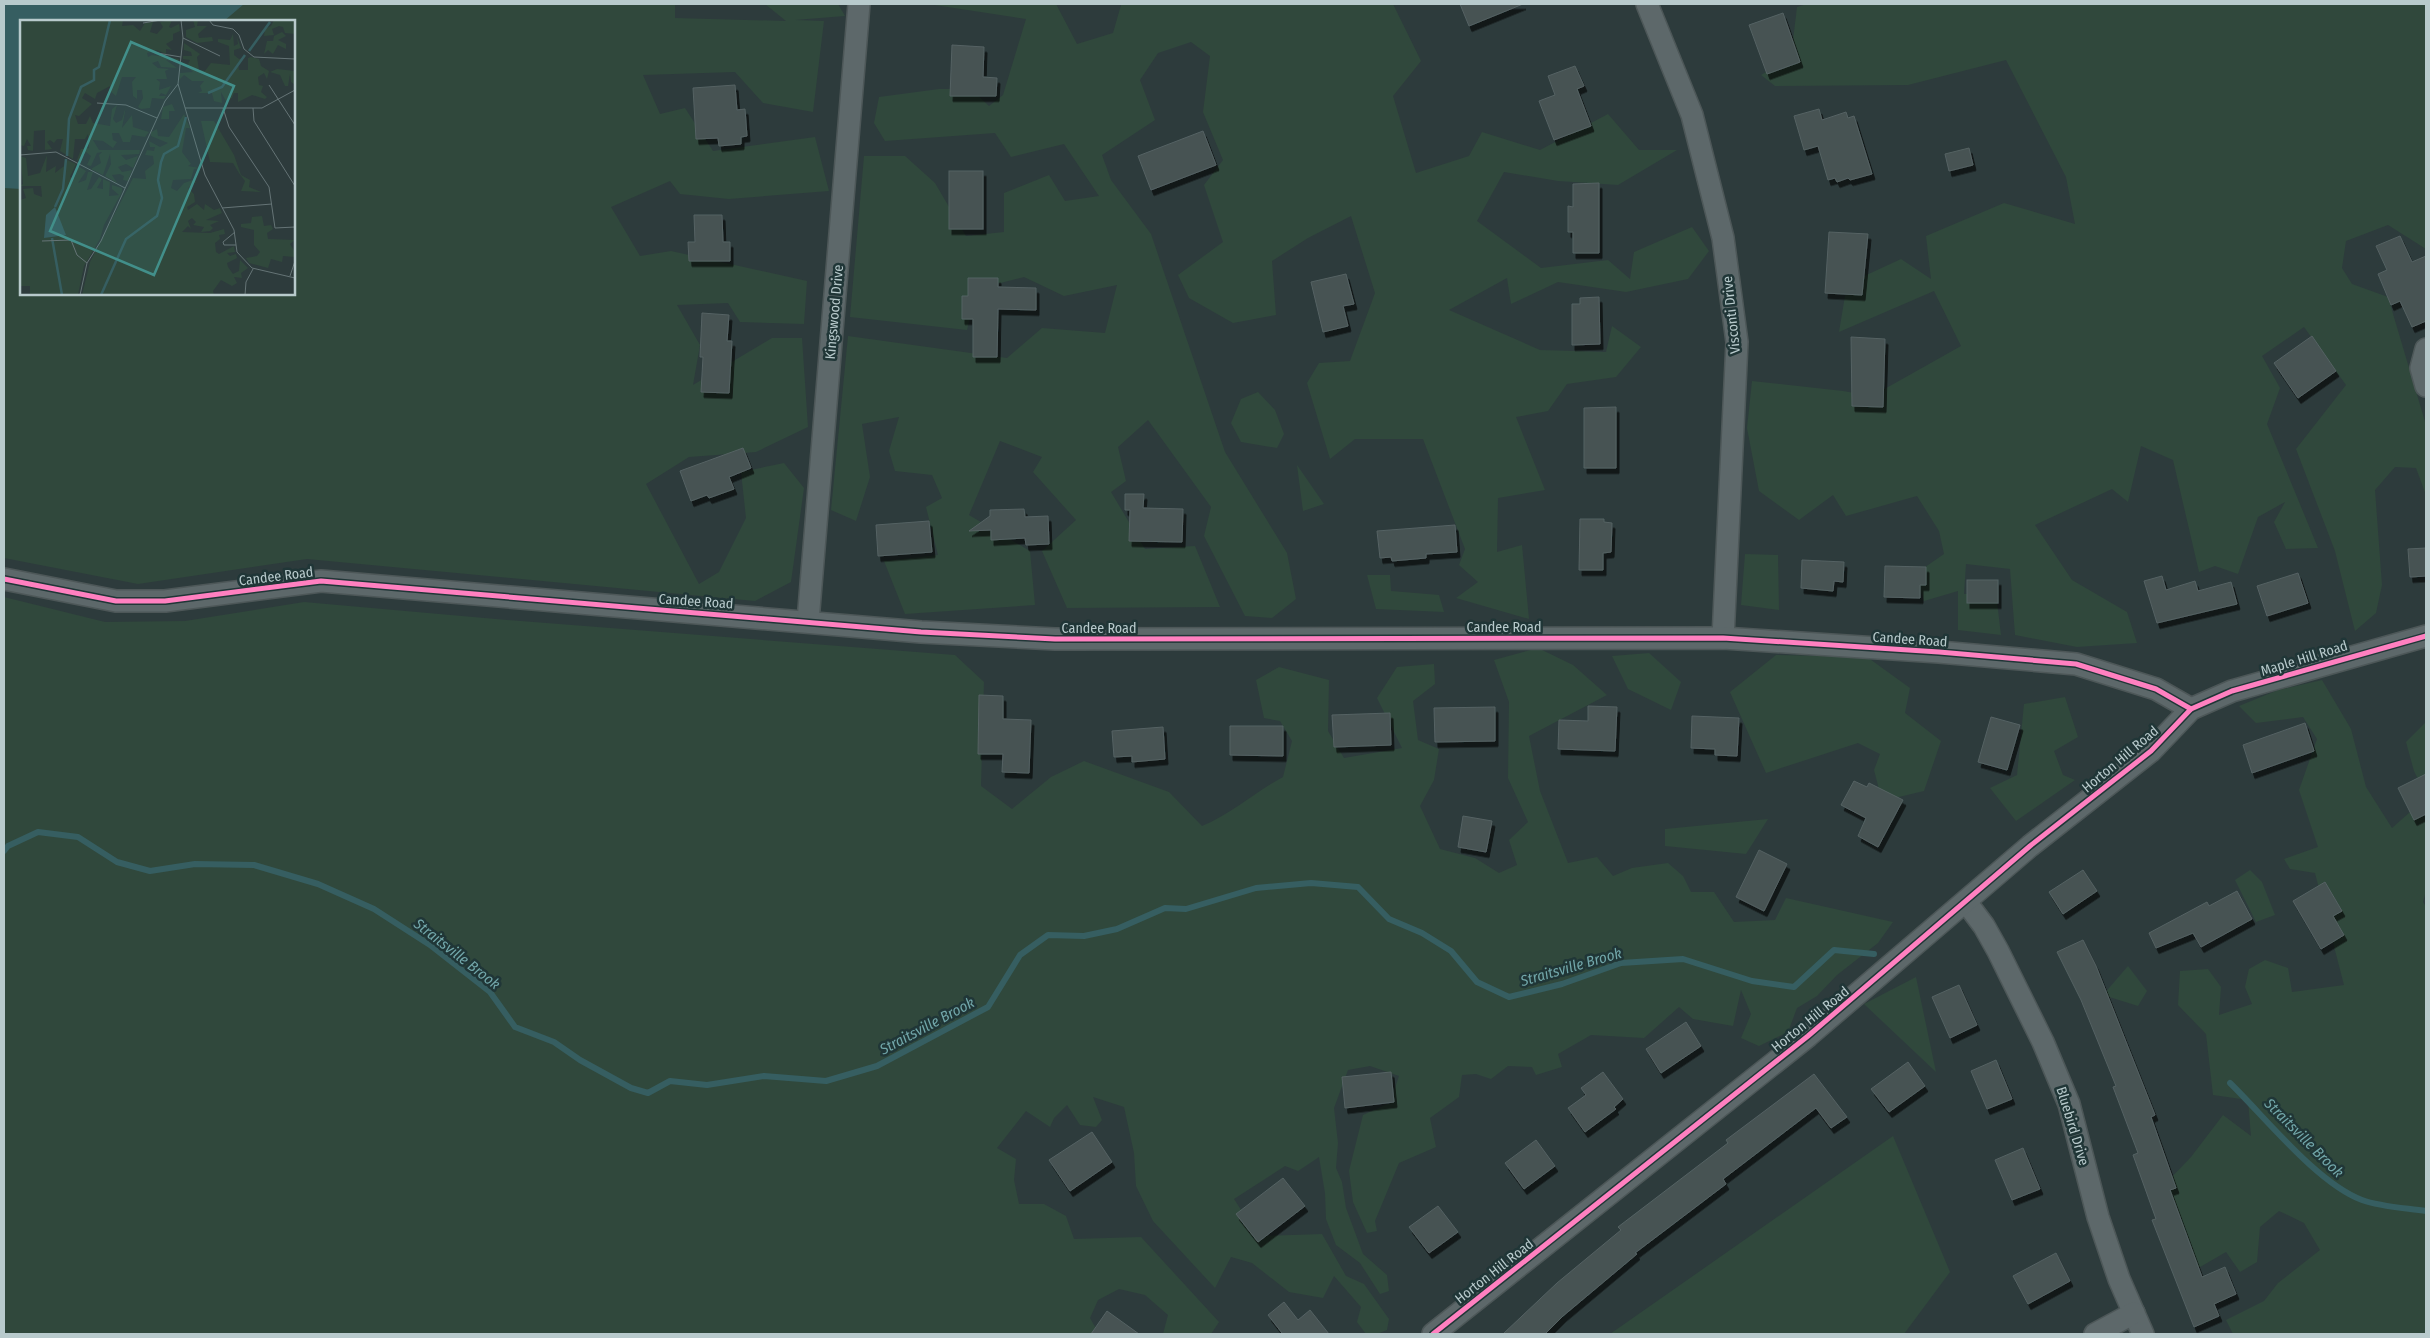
<svg xmlns="http://www.w3.org/2000/svg" width="2430" height="1338" viewBox="0 0 2430 1338" font-family="'Fira Sans Condensed',sans-serif">
	<style>
		.green { fill: #30483c; fill-rule: evenodd }
		.water { fill: #365e61 }
		.lines { fill: none; stroke-linecap: round; stroke-linejoin: round }
		.stream { stroke: #365e61; stroke-width: 6 }
		.building { fill: #465253; stroke: #556263; filter: url(#shadow) }
		.minor-casing { stroke: #4d5758; stroke-width: 24 }
		.minor { stroke: #5d686a; stroke-width: 21 }
		.cycleway-casing { stroke: #203637; stroke-width: 8 }
		.cycleway { stroke: #ff80c0; stroke-width: 5 }
		.labels { text-anchor: middle; stroke-width: 5; stroke-linejoin: round; paint-order: stroke }
		.street-label { font-size: 14px; fill: #b8cacc; stroke: #203637 }
		.water-label { font-size: 15px; font-style: italic; fill: #72a7aa; stroke: #203637 }
		.inset-river { fill: none; stroke: #365e61; stroke-width: 2.5 }
		.inset-road { fill: none; stroke: #657476; stroke-width: 1 }
		.view { fill: #428f8a; fill-opacity: 0.15; stroke: #428f8a; stroke-width: 2.5 }
		.inset-edge { fill: none; stroke: #b8cacc; stroke-width: 2.5 }
	</style>
	<defs>
		<filter id="shadow"><feDropShadow dx="3" dy="5.5" stdDeviation="0" flood-color="#0009"/></filter>
	</defs>
	<rect width="100%" height="100%" fill="#2d3b3c"/>
	<!-- green -->
	<g class="green">
		<path d="M4,4H675V18L786,21L765,4H838L845,16L795,20L824,21L813,112L763,103L735,72L643,75L660,114L685,108L713,151L815,137L829,191L729,199L680,194L670,181L611,207L640,256L671,251L807,281L804,324L740,322L728,303L677,305L700,345L693,385L772,338H802L808,427L756,452L689,457L646,484L699,584L719,572L746,518L741,472L784,463L804,488L791,582L755,601L307,559L138,584L4,558ZM21,21H294V294H21Z"/>
		<path d="M928,4H1056L1077,44L1113,33L1121,5L1124,4H1393L1421,61L1393,96L1416,173L1469,156L1482,132L1540,150L1608,114L1639,150H1677L1618,185L1558,181L1504,172L1477,221L1541,268L1608,260L1630,279L1634,252L1692,227L1709,251L1688,279L1626,292L1558,282L1511,304L1507,278L1449,310L1540,350L1606,352L1612,326L1641,347L1616,377L1567,384L1548,411L1516,417L1545,490L1498,498L1497,552L1522,545L1529,619L1456,598L1478,582L1459,565L1465,549L1423,439H1355L1330,459L1307,383L1319,363L1350,361L1375,293L1351,216L1308,238L1272,261L1276,315L1233,323L1189,298L1178,275L1223,242L1204,185L1223,160L1203,112L1210,56L1191,42L1158,53L1140,80L1155,120L1102,155L1111,180L1151,234L1225,452L1287,553L1296,599L1272,618L1245,616L1204,536L1211,507L1148,420L1118,447L1126,481L1111,492L1145,549L1195,546L1220,607L1067,608L1042,551L1076,520L1033,472L1042,457L1000,441L969,515L1030,551L1035,605L905,614L884,561L938,555L926,507L942,498L932,475L895,471L889,451L899,417L862,424L870,477L856,521L831,510L848,336L1007,358L1042,328L1105,333L1117,285L1064,296L1024,277L977,289L967,330L850,317L864,156H905L935,183L966,236L1004,232V193L1049,175L1065,201L1099,196L1064,144L1011,157L995,133L885,141L874,123L879,97L939,89H971L989,106L1003,95L1026,19Z"/>
		<path d="M1807,4H2426V249L2388,225L2346,241L2342,268L2352,284L2388,297L2426,425V495L2416,468L2395,467L2375,490L2382,585L2376,613L2355,631L2335,551L2296,449L2346,385L2304,327L2262,356L2280,388L2267,424L2318,548L2286,549L2274,522L2285,502L2258,517L2238,574L2215,566L2199,572L2173,460L2141,446L2128,502L2112,489L2035,525L2072,580L2127,612L2137,643L2077,647L2015,635L2010,569L1966,564L1964,594L1996,593L2001,635L1958,630V591L1924,601L1915,574L1944,554L1939,531L1917,496L1846,516L1833,495L1799,520L1759,491L1747,428L1752,381L1843,391L1872,396L1961,346L1934,291L1839,332L1847,284L1901,259L1931,279L1926,236L2004,203L2075,224L2066,177L2006,60L1908,85L1775,86L1761,75L1791,57L1797,7Z"/>
		<path d="M1258,392L1275,410L1284,434L1277,448L1241,442L1231,423L1241,399Z"/>
		<path d="M1297,465L1324,504L1303,511Z"/>
		<path d="M1745,554L1778,555L1779,610L1741,605Z"/>
		<path d="M1367,575H1390L1391,591L1439,595L1444,612L1376,609Z"/>
		<path d="M4,597L105,622L185,621L304,602L507,620L955,655L984,682L981,786L1012,809L1051,777L1084,761L1169,792L1202,826C1232,814 1255,792 1283,777L1292,741L1280,721L1264,718L1256,680L1279,667L1329,680L1328,731L1344,758L1402,748L1377,698L1397,667L1434,664L1435,684L1413,701L1418,740L1439,749L1434,780L1420,806L1440,849L1475,858L1499,873L1517,865L1509,840L1528,822L1508,778L1509,702L1494,660L1538,648L1573,665L1607,695L1529,736L1540,791L1568,863L1597,857L1613,876L1632,868L1668,863L1683,876L1691,892H1714L1734,922L1775,920L1786,898L1893,922L1878,943L1837,975L1817,996L1797,1008L1788,1032L1759,1046L1741,1038L1751,1014L1741,990L1733,1026L1693,1019L1679,1007L1644,1038L1591,1035L1558,1054L1562,1067L1536,1075L1532,1067L1508,1066L1491,1079L1476,1074L1462,1075L1459,1097L1430,1118L1436,1147L1399,1163L1375,1221L1377,1231L1367,1233L1353,1202L1349,1171L1363,1115L1390,1103L1399,1076L1370,1066L1348,1070L1334,1108L1338,1143L1336,1168L1342,1182L1346,1208L1363,1254L1387,1275L1389,1291L1380,1294L1360,1263L1336,1245L1326,1219L1325,1193L1319,1157L1298,1171L1285,1166L1234,1199L1258,1236L1322,1234L1346,1276L1364,1284L1389,1319L1387,1330L1377,1334H1366L1357,1322L1361,1307L1334,1276L1323,1298L1289,1292L1252,1263L1231,1257L1215,1288L1153,1221L1136,1186L1134,1153L1124,1107L1093,1097L1102,1120L1096,1127L1080,1125L1067,1105L1054,1118L1050,1127L1026,1111L997,1148L1016,1159L1014,1180L1019,1204H1044L1066,1216L1074,1239L1141,1237L1219,1322L1211,1334H1163L1168,1315L1145,1295L1119,1289L1098,1300L1090,1318L1099,1334H4Z"/>
		<path d="M1649,653L1681,682L1671,710L1628,689L1612,656Z"/>
		<path d="M1776,655L1867,657L1910,688L1905,713L1941,741L1924,791L1882,801L1874,770L1880,754L1858,743L1766,773L1730,692Z"/>
		<path d="M2322,680L2351,729L2366,787L2392,828L2426,798V891L2423,902L2426,907V1334H2233L2226,1320L2264,1301L2278,1283L2320,1250L2304,1223L2279,1211L2260,1227L2257,1262L2240,1272L2226,1252L2188,1274L2167,1182L2191,1157L2223,1115L2251,1136L2248,1100L2213,1095L2206,1034L2178,1005L2180,971L2208,969L2221,987L2219,1015L2252,1004L2245,987L2249,969L2265,960L2288,968L2292,992L2344,985L2315,873L2290,869L2284,859L2318,847L2299,790L2317,739L2303,717L2256,723L2239,706L2278,690Z"/>
		<path d="M2065,697L2078,737L2054,751L2063,775L2075,780L2016,821L1990,788L2017,775L2024,704Z"/>
		<path d="M2426,722V795L2414,771L2406,742Z"/>
		<path d="M1768,819L1746,854L1665,846V829Z"/>
		<path d="M2250,870L2262,882L2275,915L2256,922L2235,880Z"/>
		<path d="M2128,966L2147,991L2138,1006L2103,995Z"/>
		<path d="M1916,977L1936,1072L1864,1004Z"/>
		<path d="M1893,1136L1950,1272L1904,1334H1610Z"/>
	</g>
	<!-- water -->
	<path class="water" d="M4,4H244L224,21H21V189L4,188Z"/>
	<g class="lines">
		<!-- stream -->
		<g class="stream">
			<path d="M4,851L8,846L38,832L78,837L117,862L150,871L195,864L254,865L318,884L374,909L430,945L490,992L515,1027L554,1042L580,1060L631,1088L648,1093L670,1081L707,1085L764,1076L826,1081L877,1066L988,1007L1020,955L1048,935L1084,936L1117,929L1165,908L1186,909L1256,888L1311,883L1358,887L1389,919L1422,933L1451,951L1477,982L1509,997L1562,984L1621,963L1683,959L1752,981L1794,987L1834,950L1874,954"/>
			<path d="M2230,1083C2265,1117 2317,1183 2362,1200C2381,1207 2406,1208 2426,1211"/>
		</g>
	</g>
	<!-- building -->
	<g class="building">
		<path d="M1460,4H1523L1469,26Z"/>
		<path d="M1783,13L1800,62L1767,74L1749,25Z"/>
		<path d="M952,45L984,47L983,77L997,78L996,96H950Z"/>
		<path d="M1575,66L1584,86L1577,89L1591,126L1554,140L1539,101L1555,95L1548,76Z"/>
		<path d="M735,85L737,110L745,109L747,136L741,137V144L719,146L718,138L696,139L693,88Z"/>
		<path d="M1819,109L1822,120L1846,112L1848,118L1854,116L1872,174L1850,180L1848,178L1837,182L1835,178L1828,180L1818,146L1804,150L1794,116Z"/>
		<path d="M1203,131L1216,165L1151,190L1138,156Z"/>
		<path d="M1969,148L1973,165L1949,171L1945,154Z"/>
		<rect x="949" y="171" width="34" height="58"/>
		<path d="M1599,183V253H1573V232H1568V206L1573,207V184Z"/>
		<path d="M694,215H722L723,242H730V261H689L688,242H695Z"/>
		<path d="M1829,232L1868,234L1862,295L1825,293Z"/>
		<path d="M2400,236L2412,262L2426,256V321L2412,327L2400,301L2391,305L2378,274L2387,270L2376,246Z"/>
		<path d="M1346,274L1354,304L1343,306L1348,326L1323,332L1311,282Z"/>
		<path d="M968,278H998V287L1036,288V310L998,309L997,357H973V319H962V296H968Z"/>
		<path d="M1599,297L1600,344L1572,345V304H1580V298Z"/>
		<path d="M702,313L729,315L727,341H732L729,393L701,392L703,357H700Z"/>
		<path d="M2312,336L2336,371L2298,398L2274,363Z"/>
		<path d="M1851,337L1885,339L1883,407L1852,406Z"/>
		<path d="M1616,407V468H1584V408Z"/>
		<path d="M743,448L751,468L729,477L734,489L709,498L707,495L691,501L680,471Z"/>
		<path d="M1125,494H1144L1143,508L1183,509L1182,542L1129,541L1130,510H1125Z"/>
		<path d="M1024,509L1025,517L1048,516L1049,544L1026,545L1025,538L991,540V530L969,531L990,516V510Z"/>
		<path d="M1580,519H1604V522L1612,523L1611,552L1603,553V570H1579Z"/>
		<path d="M929,521L932,552L878,556L876,525Z"/>
		<path d="M1455,525L1457,552L1426,554V558L1392,561L1391,557L1380,558L1377,531Z"/>
		<path d="M2426,548V576L2410,577L2408,549Z"/>
		<path d="M1802,560L1844,562L1843,582L1834,581L1833,591L1801,588Z"/>
		<path d="M1885,566L1926,567V585H1920V598L1884,597Z"/>
		<path d="M2298,573L2308,603L2267,616L2257,586Z"/>
		<path d="M2162,576L2166,590L2195,581L2198,591L2231,582L2237,604L2157,623L2144,581Z"/>
		<rect x="1967" y="580" width="31" height="23"/>
		<path d="M979,695L1003,696V719L1031,720L1029,773L1002,772L1003,754H978Z"/>
		<path d="M1588,706L1617,707L1615,751L1558,749L1559,720L1588,721Z"/>
		<path d="M1495,707V741L1435,742L1434,708Z"/>
		<path d="M1390,713L1391,745L1334,747L1332,715Z"/>
		<path d="M1692,716L1739,718L1737,756L1715,755V749L1691,748Z"/>
		<path d="M1991,717L2020,725L2007,770L1978,762Z"/>
		<path d="M2305,723L2314,751L2252,773L2243,745Z"/>
		<path d="M1230,726H1283V756L1230,755Z"/>
		<path d="M1163,727L1165,759L1132,762V756L1114,757L1112,731Z"/>
		<path d="M2426,774V814L2414,820L2398,788Z"/>
		<path d="M1854,781L1867,787L1869,783L1903,800L1878,847L1858,836L1866,818L1841,805Z"/>
		<path d="M1463,816L1492,821L1486,852L1458,847Z"/>
		<path d="M1759,850L1787,864L1764,911L1736,897Z"/>
		<path d="M2083,870L2097,891L2063,914L2049,892Z"/>
		<path d="M2325,882L2342,911L2333,916L2344,935L2321,949L2293,901Z"/>
		<path d="M2237,891L2252,919L2201,947L2193,933L2156,948L2149,933L2207,902L2209,906Z"/>
		<path d="M2083,940L2096,966L2155,1115L2151,1117L2176,1188L2170,1190L2202,1277L2225,1267L2236,1294L2214,1304L2219,1316L2194,1327L2152,1220L2156,1219L2133,1155L2138,1153L2113,1087L2116,1086L2081,1000L2057,952Z"/>
		<path d="M1959,985L1977,1025L1950,1038L1932,997Z"/>
		<path d="M1686,1022L1701,1046L1661,1073L1646,1049Z"/>
		<path d="M1996,1060L2012,1099L1987,1109L1971,1071Z"/>
		<path d="M1908,1062L1925,1086L1889,1112L1871,1089Z"/>
		<path d="M1391,1072L1394,1102L1345,1108L1342,1077Z"/>
		<path d="M1603,1072L1623,1099L1614,1107L1616,1109L1585,1132L1568,1108L1586,1095L1581,1088Z"/>
		<path d="M1814,1074L1847,1117L1831,1128L1816,1108L1723,1179L1726,1184L1635,1253L1637,1254L1563,1316L1545,1334H1503L1557,1283L1621,1230L1618,1227L1728,1143L1726,1140Z"/>
		<path d="M1092,1132L1112,1162L1070,1191L1049,1160Z"/>
		<path d="M1536,1140L1555,1166L1524,1189L1505,1163Z"/>
		<path d="M2023,1148L2040,1189L2012,1200L1995,1160Z"/>
		<path d="M1283,1178L1305,1206L1258,1242L1236,1214Z"/>
		<path d="M1438,1206L1458,1232L1429,1253L1409,1227Z"/>
		<path d="M2056,1253L2070,1281L2028,1304L2013,1276Z"/>
		<path d="M1284,1302L1298,1320L1310,1310L1329,1334H1280L1282,1333L1268,1315Z"/>
		<path d="M1107,1311L1139,1334H1091Z"/>
	</g>
	<g class="lines">
		<!-- minor casing -->
		<g class="minor-casing">
			<g id="minor">
				<path d="M1647,4L1692,115L1723,238L1737,342L1723,638"/>
				<path d="M2426,349L2421,368L2426,386"/>
				<path d="M4,579L116,601H165L321,581L921,632L1055,639L1723,638L1939,652L2076,664L2156,689L2191,709"/>
				<path d="M808,621L859,4"/>
				<path d="M1966,902L1984,926L1998,951L2043,1042L2069,1104L2098,1217L2119,1279L2143,1334"/>
				<path d="M1433,1334L1808,1036L2030,846L2151,751L2191,709L2232,691L2426,636"/>
				<path d="M2095,1334L2134,1313"/>
			</g>
		</g>
		<!-- minor -->
		<use href="#minor" class="minor"/>
		<!-- cycleway casing -->
		<g class="cycleway-casing">
			<g id="cycleway">
				<path d="M4,579L116,601H165L321,581L921,632L1055,639L1723,638L1939,652L2076,664L2156,689L2191,709"/>
				<path d="M1433,1334L1808,1036L2030,846L2151,751L2191,709L2232,691L2426,636"/>
			</g>
		</g>
		<!-- cycleway -->
		<use href="#cycleway" class="cycleway"/>
	</g>
	<g class="labels">
		<!-- street labels -->
		<g class="street-label">
			<text transform="translate(834 312) rotate(-85)" y="5">Kingswood Drive</text>
			<text transform="translate(1731 315) rotate(-96)" y="5">Visconti Drive</text>
			<text transform="translate(276 576) rotate(-7)" y="5">Candee Road</text>
			<text transform="translate(696 601) rotate(4)" y="5">Candee Road</text>
			<text x="1504" y="632">Candee Road</text>
			<text x="1099" y="633">Candee Road</text>
			<text transform="translate(1910 639) rotate(4)" y="5">Candee Road</text>
			<text transform="translate(2304 658) rotate(-17)" y="5">Maple Hill Road</text>
			<text transform="translate(2120 759) rotate(-40)" y="5">Horton Hill Road</text>
			<text transform="translate(1810 1019) rotate(-39)" y="5">Horton Hill Road</text>
			<text transform="translate(2073 1126) rotate(73)" y="5">Bluebird Drive</text>
			<text transform="translate(1494 1271) rotate(-38)" y="5">Horton Hill Road</text>
		</g>
		<!-- water labels -->
		<g class="water-label">
			<text transform="translate(457 954) rotate(38)" y="5">Straitsville Brook</text>
			<text transform="translate(1571 967) rotate(-16)" y="5">Straitsville Brook</text>
			<text transform="translate(927 1026) rotate(-28)" y="5">Straitsville Brook</text>
			<text transform="translate(2304 1138) rotate(45)" y="5">Straitsville Brook</text>
		</g>
	</g>
	<!-- overview -->
	<g transform="translate(20 20)">
		<rect width="275" height="275" fill="#2d3b3c"/>
		<path d="M0,0H103L102,6L113,5L120,11L125,3L133,2L130,12L137,14L143,7L140,2L152,0L149,7L151,8L159,4L160,11L153,14V20L146,24L152,30L146,29V34L137,30L127,33L128,37L132,35L159,39L158,42L146,40L157,48L141,47L138,41L132,43L138,48L149,49L145,51L147,59H136L140,62L139,70L151,66L146,75L141,73L139,76H146L144,79L132,78L130,88L121,89L118,87L123,78L122,70H117V79L113,76L112,62L116,57H102L96,76L90,71V66L77,73L75,79L65,73L62,78L72,84L59,96L55,95L58,104H66L70,96L73,103L90,106L92,89L97,85L93,99L96,103L102,100L106,86L102,108L112,95L113,107L129,112L125,117L112,115L110,122H103L99,113H92L93,120L97,122L93,128L83,121L73,120L79,130H120L119,134L101,135L106,140L118,136L113,148L106,144L98,147L102,152L112,150L108,161L103,160L104,156L100,154L92,155L97,163L85,156L91,144L90,134L83,155L71,149L81,143L79,135L82,132L77,133L71,146L67,145L71,136L66,132L58,141L57,140L61,129L69,128L68,114L65,119H55L53,139L40,131L43,119H37L34,123L30,120L27,122L32,129L25,130V110L14,111L13,131L8,130L7,126H11L7,119L4,126L0,125ZM173,0H178L177,6H187L178,14L179,18L192,17L193,21L177,23L166,17V10L175,7ZM254,0H275V14L265,13L263,7L259,6L252,9L254,15L244,16L245,9L251,6ZM262,12L266,16L258,20L266,24V29L258,25L253,34L248,30L244,34L247,21H253L254,16ZM213,14L214,26L218,24L217,17L221,28L214,30V35L219,39L226,37L218,43L219,50H228V38L231,37L239,39L241,46L249,51L247,59L244,53L238,57L239,65L243,66L241,72L247,77L245,79L232,75L218,82V73H214L212,78L206,81L201,72L202,83L194,81L192,73H178L182,71L180,66L184,61H172L164,55L159,60L160,53L173,52L167,46L170,40L163,39V36H172L171,32L164,30V23L180,34L177,37L179,50L185,51L191,43L210,45L209,26L198,22V19L210,20ZM257,49L275,51V65L271,62L270,54L268,66H265L260,55L250,52ZM152,84L155,91H149V99H141L143,87ZM164,94L170,108H166L162,132L171,144L168,146L179,148L174,149L171,159L153,160L151,168L157,171L164,163L173,160L176,162L168,168L174,174L175,182L167,187L168,190L177,184L184,190L185,184L194,190L200,188L202,193L186,200L199,201L190,205L193,208L190,211L181,212L184,207L173,205L176,202L172,198L168,201L171,209L168,206L162,212L190,213L204,209L205,214L199,215L200,219L195,223L196,232L199,234L214,226L215,232L207,233L210,236L216,234L217,238L207,243L208,247L213,254L219,251L220,240L228,248L221,253L222,258L214,257L217,263L212,266L201,260L193,271L194,275H62L70,242L113,158L126,159L125,151L134,144L133,136L125,135L127,130L134,131L135,127H130L129,121L140,127L148,123L131,116V112L137,109L138,116L149,117ZM181,101H194L214,135L221,155L230,160L229,167L241,172L221,171L225,161L219,153L213,143L190,142ZM27,135L26,152L36,146L35,153L44,146L45,139L56,144L50,157L54,159L58,146L66,151L58,163L66,160L68,152H73L67,170L71,169L79,157L82,159L77,168L83,169V159L90,162L89,176L99,175L92,169V165L102,168V172L84,205L80,219L64,246L58,275L10,274V266H0V180L6,178L3,169L13,168L14,174L22,177L21,166H0L3,164L0,136L6,138L8,156L20,153ZM242,196L244,206L251,205L253,209L247,213L248,219L275,220L270,224L275,232L274,237L263,236L262,242L251,239L248,248L229,243L226,238L237,236L240,232L234,225V210L221,207V204L231,203L232,197Z" fill="#30483c"/>
		<path d="M35,187L46,215L24,218L26,195Z" fill="#365e61"/>
		<path class="inset-river" d="M229,31L250,2M188,73L202,67L225,35M47,136L49,99L61,67L74,60V50L79,47L90,0M35,187L43,169L46,139M32,218L42,275M81,275L106,219L137,196L142,178L138,160L141,142L144,134L158,126L166,97"/>
		<path class="inset-road" d="M161,0L163,18L158,64L185,155L214,210L217,232L232,248L275,258M189,0L193,5L213,9L219,15L224,29L234,37L275,39M123,3L141,0M163,18L200,36M137,33L161,37M249,65L275,105M77,83L106,85L137,98M165,88H242L275,70M203,88L209,107L249,167L255,208L275,207M233,88L234,101L275,166M0,135L36,132L105,168M202,188L252,184M215,212L203,222L204,225H216M22,221L51,220L57,235L67,243M270,256L275,241M60,275L67,243L81,221L145,81L158,64M225,275L226,262L233,249"/>
		<path class="view" d="M111,22L214,66L134,255L30,211Z"/>
		<rect width="275" height="275" class="inset-edge"/>
	</g>
	<!-- border -->
	<rect width="2430" height="1338" fill="none" stroke="#b8cacc" stroke-width="10"/>
</svg>
